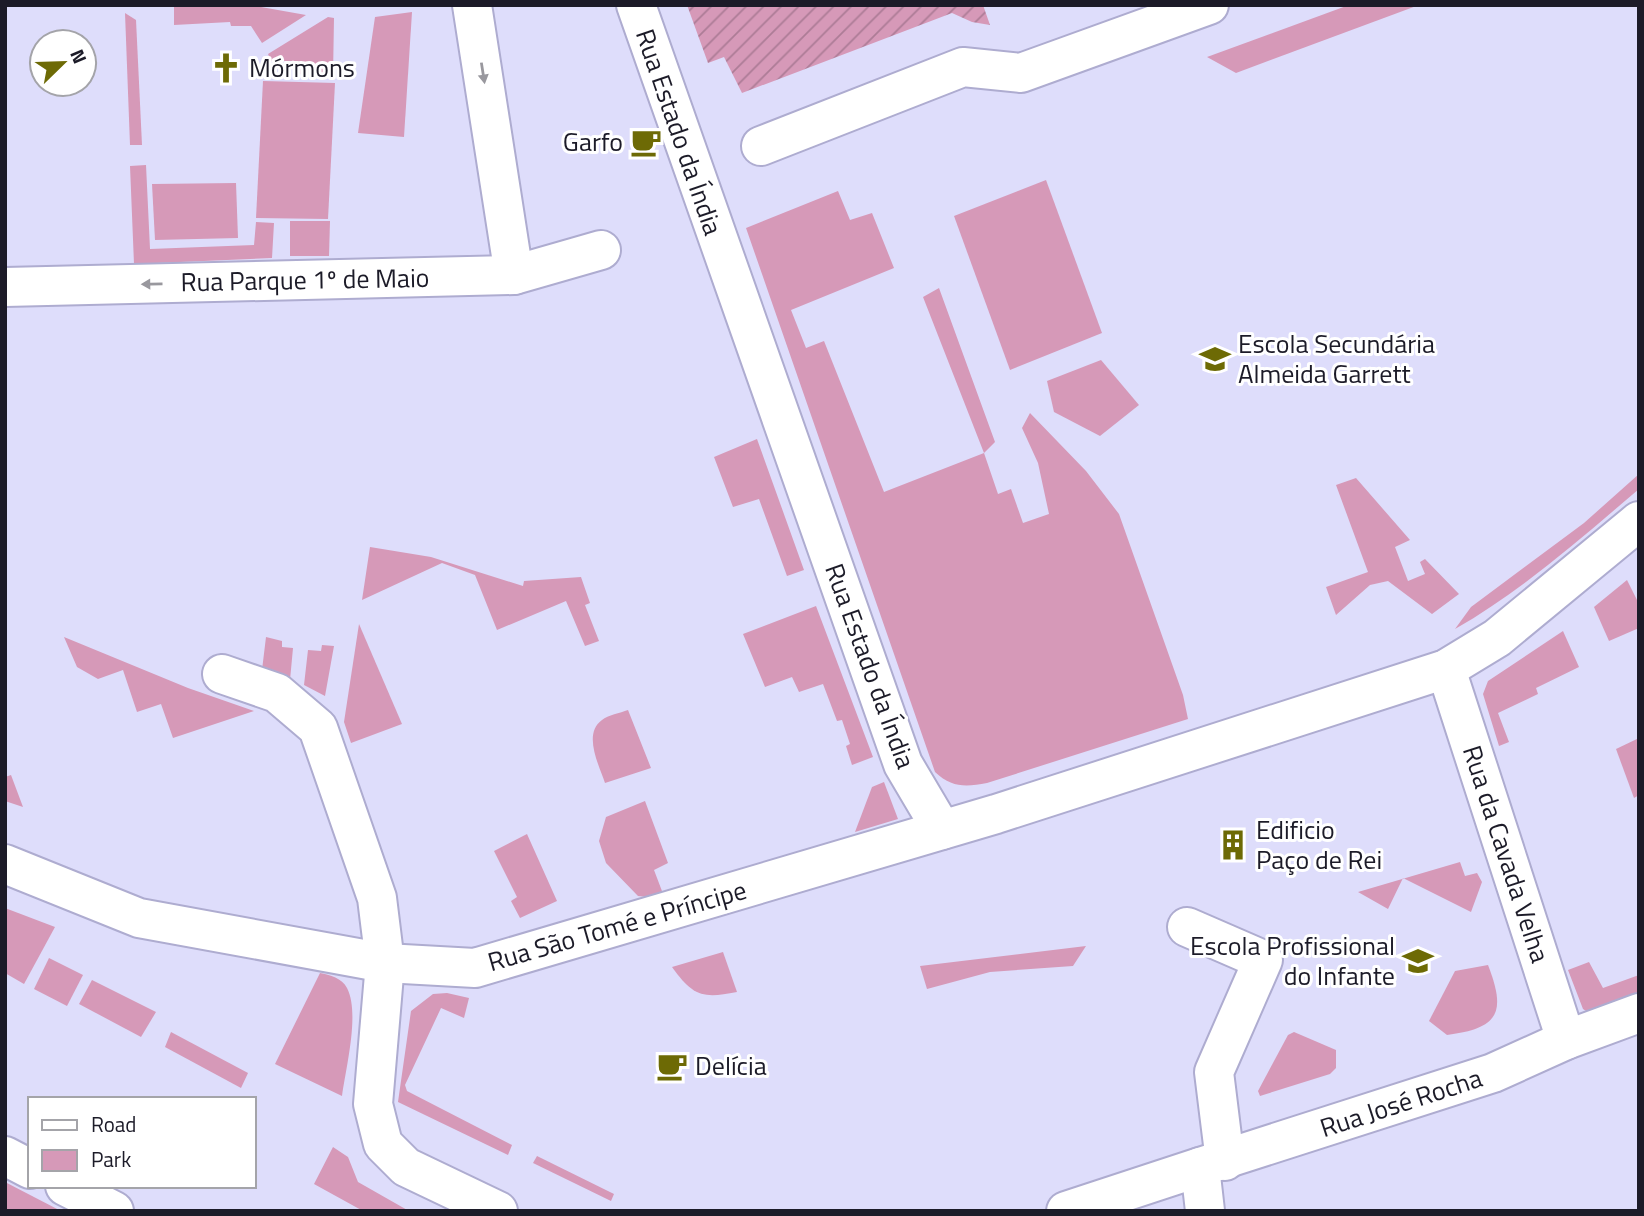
<svg xmlns="http://www.w3.org/2000/svg" width="1644" height="1216" viewBox="0 0 1644 1216" font-family="'Titillium Web',sans-serif">
	<style>
		.green { fill: #d699b8 }
		.garden { fill: url(#garden-furrows) }
		.lines { fill: none; stroke-linecap: round; stroke-linejoin: round }
		.minor-casing { stroke: #aeacd0; stroke-width: 42 }
		.minor { stroke: #fff; stroke-width: 38 }
		.oneway { fill: #99989e }
		.labels { text-anchor: middle; stroke-width: 6; stroke-linejoin: round; paint-order: stroke }
		.poi-label { font-size: 26px; fill: #1c1b28; stroke: #fff; text-anchor: start }
		.street-label { font-size: 26px; fill: #1c1b28; stroke: #fff }
	</style>
	<defs>
		<pattern id="garden-furrows" width="10" height="10" patternUnits="userSpaceOnUse" patternTransform="scale(1.75)"><rect width="10" height="10" fill="#d699b8"/><path d="M-1 1l2-2M0 10L10 0M9 11l2-2" fill="none" stroke="#ad7c96"/></pattern>
	</defs>
	<rect width="100%" height="100%" fill="#deddfb"/>
	<!-- green -->
	<g class="green">
		<path d="M174,5H250L306,15L262,43L251,26H231L230,22L174,25Z"/>
		<path d="M1349,5H1419L1236,73L1207,57Z"/>
		<path d="M412,12L404,137L358,133L375,17Z"/>
		<path d="M125,13L136,20L142,145H130Z"/>
		<path d="M328,17L334,18L333,76L296,74V61H271L268,54Z"/>
		<path d="M263,81L335,83L328,219L256,218Z"/>
		<path d="M146,165L150,249L254,245L256,222L274,223L272,258L134,264L130,166Z"/>
		<path d="M1046,180L1102,333L1010,370L954,216Z"/>
		<path d="M236,183L238,238L155,240L152,184Z"/>
		<path d="M838,191L850,220L872,213L894,268L791,310L806,348L824,341L884,492L984,453L923,297L939,288L995,442L984,453L998,494L1011,489L1023,523L1049,514L1038,463L1022,428L1030,413L1086,471L1119,514L1183,695L1188,719L987,783C966,787 952,788 935,772L746,228Z"/>
		<path d="M290,221H330L329,256H290Z"/>
		<path d="M1101,360L1139,405L1100,436L1054,412L1047,381Z"/>
		<path d="M757,439L804,570L787,576L759,499L733,507L714,457Z"/>
		<path d="M1639,474V489C1580,539 1522,591 1455,629L1471,607L1584,523Z"/>
		<path d="M1356,478L1410,540L1395,547L1408,581L1425,574L1420,562L1425,559L1459,594L1432,614L1388,581L1370,585L1336,615L1326,587L1368,572L1336,485Z"/>
		<path d="M370,547L431,557L523,586L524,581L581,577L590,603L585,605L599,641L585,646L566,601L497,630L475,575L442,563L362,600Z"/>
		<path d="M1627,580L1639,604V628L1609,641L1594,607Z"/>
		<path d="M816,606L873,757L852,765L846,746L850,744L842,720L837,721L823,684L799,692L792,677L765,687L743,634Z"/>
		<path d="M359,624L402,724L351,743L344,722Z"/>
		<path d="M1563,631L1579,667L1536,688L1538,694L1498,713L1509,742L1499,746L1483,694L1488,681Z"/>
		<path d="M64,637L188,688L254,711L173,738L161,704L137,712L123,670L98,679L77,667Z"/>
		<path d="M266,637L282,641V647L293,648L290,680L262,670Z"/>
		<path d="M322,645L334,646L325,696L304,685L308,650L321,651Z"/>
		<path d="M628,710L651,768L605,783C600,767 582,734 602,720C608,715 620,713 628,710Z"/>
		<path d="M1639,738V795L1634,798L1616,749Z"/>
		<path d="M11,775L23,807L5,801V777Z"/>
		<path d="M884,782L898,819L855,832L872,787Z"/>
		<path d="M645,801L668,863L654,870L665,899L638,896L606,863L599,841L606,817Z"/>
		<path d="M527,834L557,901L520,918L511,901L517,897L494,851Z"/>
		<path d="M1460,862L1465,876L1477,873L1482,882L1471,912L1403,878L1388,909L1358,892Z"/>
		<path d="M5,908L55,927L24,984L5,973Z"/>
		<path d="M1086,946L1073,966L990,972L927,989L920,966Z"/>
		<path d="M723,952L737,992C702,999 693,996 672,967Z"/>
		<path d="M49,958L83,975L67,1006L34,989Z"/>
		<path d="M1589,962L1603,988L1639,975V1002L1597,1018L1583,1009L1568,970Z"/>
		<path d="M1488,965C1506,1012 1500,1028 1447,1035L1429,1021L1455,971Z"/>
		<path d="M320,973C330,975 342,978 347,988C360,1013 346,1067 342,1096L275,1064Z"/>
		<path d="M92,980L156,1012L141,1037L79,1004Z"/>
		<path d="M447,993L469,998L464,1018L441,1008L405,1085L407,1091L512,1145L508,1155L398,1102L411,1011L433,994Z"/>
		<path d="M171,1032L248,1073L241,1088L165,1047Z"/>
		<path d="M1294,1032L1336,1050V1068L1330,1074L1260,1096L1258,1091L1288,1035Z"/>
		<path d="M333,1147L348,1157L358,1182L409,1211H363L314,1184Z"/>
		<path d="M537,1156L614,1194L611,1201L533,1163Z"/>
		<path d="M5,1182L61,1211H5Z"/>
	</g>
	<!-- garden -->
	<path class="garden" d="M687,5H983L990,25L972,22L952,13L742,93L724,57L708,63Z"/>
	<g class="lines">
		<!-- minor casing -->
		<g class="minor-casing">
			<g id="minor">
				<path d="M472,5L514,275"/>
				<path d="M636,5L903,764L942,830"/>
				<path d="M761,146L963,67L1021,73L1209,5"/>
				<path d="M5,287L514,275L601,250"/>
				<path d="M1446,669L1566,1040"/>
				<path d="M222,674L277,693L318,728L377,898L385,963L373,1104L383,1144L406,1167L498,1211"/>
				<path d="M5,864L139,918L385,963L475,968L996,814L1446,669L1497,638L1639,521"/>
				<path d="M1187,927L1263,960L1214,1072L1225,1161"/>
				<path d="M5,1156L30,1169"/>
				<path d="M65,1186L114,1211"/>
				<path d="M1066,1211L1200,1167"/>
				<path d="M1205,1211L1200,1167L1493,1073L1566,1040L1639,1013"/>
			</g>
		</g>
		<!-- minor -->
		<use href="#minor" class="minor"/>
	</g>
	<!-- one-way arrows -->
	<defs><path id="oneway-solid" d="M-6-.8H1V-3.2L6.5 0L1 3.2V.8H-6Z" transform="scale(1.75)"/></defs>
	<g class="oneway">
		<use href="#oneway-solid" transform="translate(483 73) rotate(81)"/>
		<use href="#oneway-solid" transform="translate(152 284) rotate(179)"/>
	</g>
	<!-- icons -->
	<defs>
		<g id="church-bare" transform="scale(2.415)"><path d="M-1.2-6h2.4v3.5h3.3v2.4h-3.3V6h-2.4V-.1h-3.3v-2.4h3.3Z" fill="#6d6a05" stroke="#fff" stroke-width="2.5" paint-order="stroke"/></g>
		<g id="cafe-bare" transform="scale(2.415)"><path d="M-5.5-4.5H6V0H3Q3 3.5 0 3.5H-2.5Q-5.5 3.5-5.5 0ZM3-3.2v2h1.7v-2ZM-6 4.5H4V6H-6Z" fill="#6d6a05" stroke="#fff" stroke-width="2.5" paint-order="stroke"/></g>
		<g id="school-bare" transform="scale(2.415)"><path d="M0-5L7-2L0 1L-7-2ZM-4 1L0 2.5L4 1V4Q0 6-4 4Z" fill="#6d6a05" stroke="#fff" stroke-width="2.5" paint-order="stroke"/></g>
		<g id="building-bare" transform="scale(2.415)"><path d="M-4-6H4V6H1V3H-1V6H-4ZM-2.5-4.3h1.7v1.8h-1.7ZM.8-4.3h1.7v1.8H.8ZM-2.5-1h1.7V.8h-1.7ZM.8-1h1.7V.8H.8Z" fill="#6d6a05" stroke="#fff" stroke-width="2.5" paint-order="stroke"/></g>
	</defs>
	<g fill-rule="evenodd">
		<use href="#church-bare" x="226" y="68"/>
		<use href="#cafe-bare" x="646" y="142"/>
		<use href="#school-bare" x="1215" y="359"/>
		<use href="#building-bare" x="1233" y="845"/>
		<use href="#school-bare" x="1418" y="961"/>
		<use href="#cafe-bare" x="672" y="1066"/>
	</g>
	<g class="labels">
		<!-- poi labels -->
		<g class="poi-label">
			<text x="249" y="77">Mórmons</text>
			<text x="623" y="151" text-anchor="end">Garfo</text>
			<text x="1238" y="353">Escola Secundária<tspan x="1238" dy="30">Almeida Garrett</tspan></text>
			<text x="1256" y="839">Edificio<tspan x="1256" dy="30">Paço de Rei</tspan></text>
			<text x="1395" y="955" text-anchor="end">Escola Profissional<tspan x="1395" dy="30">do Infante</tspan></text>
			<text x="695" y="1075">Delícia</text>
		</g>
		<!-- street labels -->
		<g class="street-label">
			<text transform="translate(679 132) rotate(71)" y="9">Rua Estado da Índia</text>
			<text transform="translate(305 280) rotate(-1)" y="9">Rua Parque 1º de Maio</text>
			<text transform="translate(870 666) rotate(70)" y="9">Rua Estado da Índia</text>
			<text transform="translate(1506 854) rotate(72)" y="9">Rua da Cavada Velha</text>
			<text transform="translate(617 926) rotate(-16)" y="9">Rua São Tomé e Príncipe</text>
			<text transform="translate(1401 1103) rotate(-18)" y="9">Rua José Rocha</text>
		</g>
	</g>
	<!-- border -->
	<rect width="1644" height="1216" fill="none" stroke="#1c1b28" stroke-width="14"/>
	<!-- legend -->
	<rect x="28" y="1097" width="228" height="91" fill="#ffffff" stroke="#a4a4a9" stroke-width="2"/>
	<rect x="42" y="1120" width="35" height="10" fill="#ffffff" stroke="#a4a4a9" stroke-width="2"/>
	<text x="91" y="1132" font-size="21" fill="#1c1b28">Road</text>
	<rect x="42" y="1150" width="35" height="21" fill="#d699b8" stroke="#a4a4a9" stroke-width="2"/>
	<text x="91" y="1167" font-size="21" fill="#1c1b28">Park</text>
	<!-- north arrow -->
	<g transform="translate(63 63) rotate(67)"><circle r="33" fill="#ffffff" stroke="#a4a4a9" stroke-width="2"/>
	<path d="M0-5L12 26L0 18L-12 26Z" fill="#6d6a05"/>
	<text y="-10" font-size="19" font-weight="bold" text-anchor="middle" fill="#1c1b28">N</text>
	</g>
</svg>
